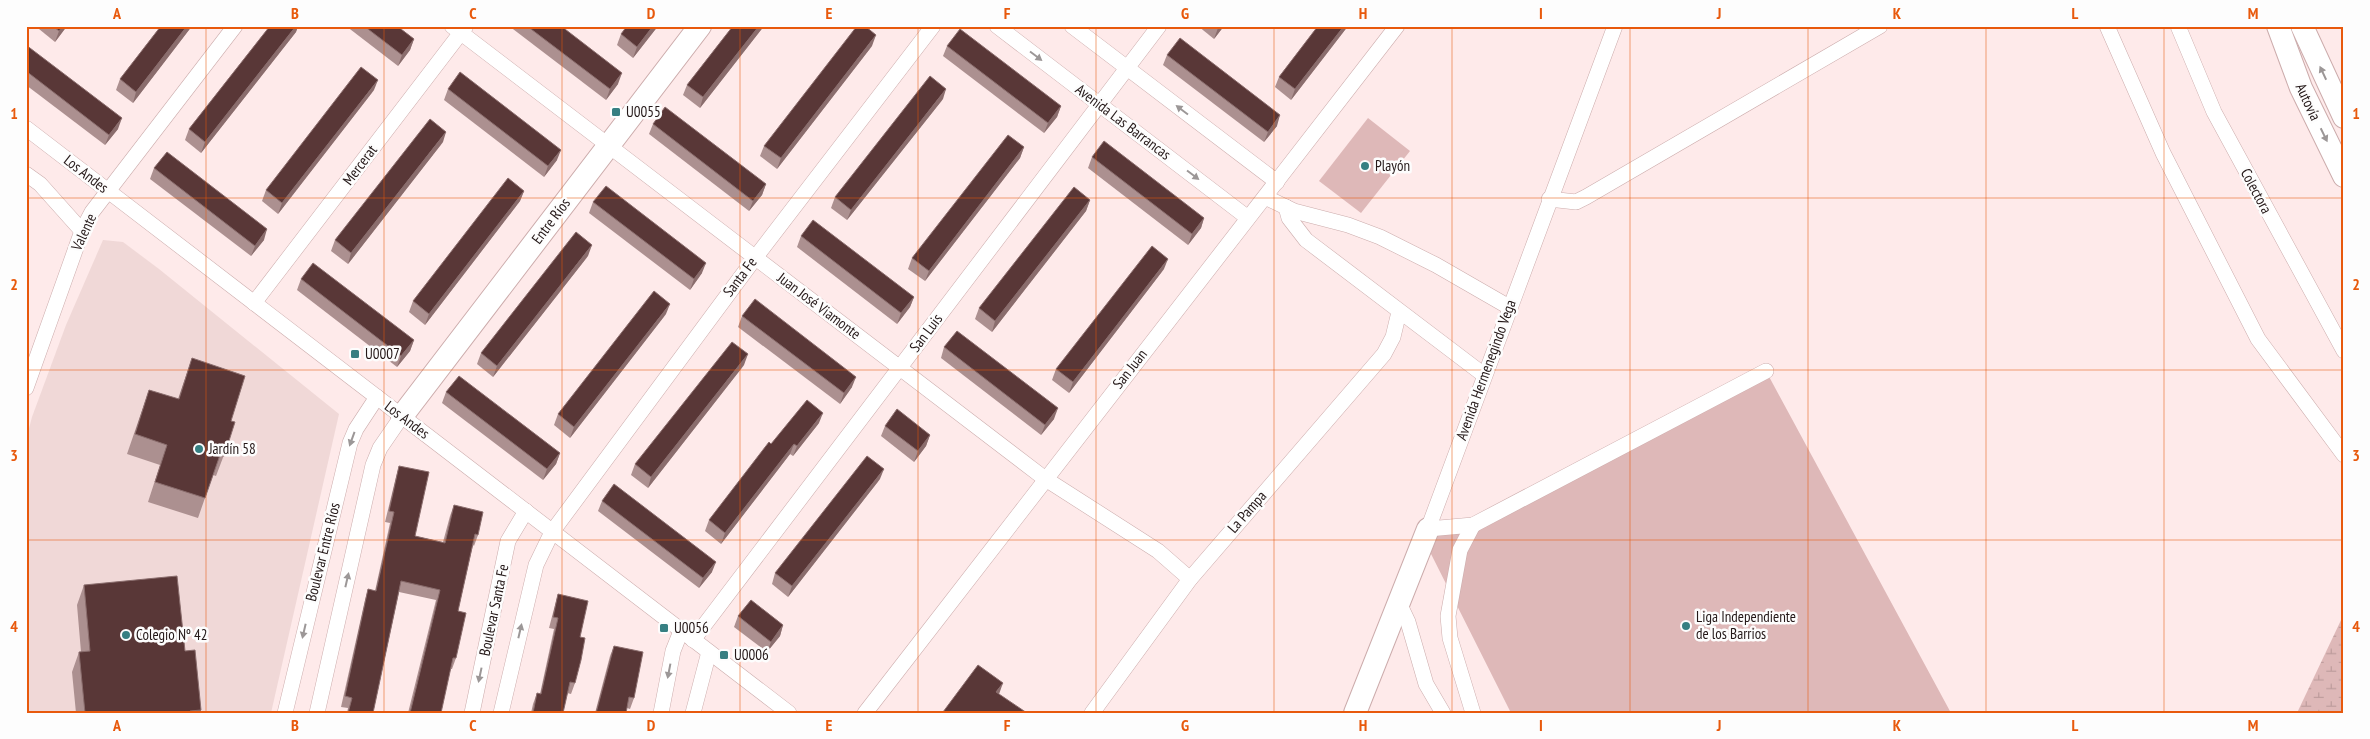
<svg xmlns="http://www.w3.org/2000/svg" width="2370" height="739" viewBox="0 0 2370 739" font-family="'PT Sans Narrow',sans-serif">
	<style>
		.built { fill: #f0d8d7 }
		.green { fill: #deb8b8 }
		.wetland { fill: url(#wetland-marsh) }
		.lines { fill: none; stroke-linecap: round; stroke-linejoin: round }
		.street-casing { stroke: #ccacac; stroke-width: 16 }
		.secondary-casing { stroke: #ccacac; stroke-width: 24 }
		.street { stroke: #fff; stroke-width: 15 }
		.secondary { stroke: #fff; stroke-width: 22 }
		.wall { fill: #ac9090 }
		.shaded-wall { fill: #8a6d6d }
		.building { fill: #593737; stroke: #8a6d6d }
		.oneway { fill: #9c9797 }
		.grid { fill: none; stroke: #e8590c; stroke-width: 1; stroke-opacity: 0.55 }
		.poi-dot { fill: #367f82; stroke: #fdfdfd; stroke-width: 2 }
		.labels { text-anchor: middle; stroke-width: 5; stroke-linejoin: round; paint-order: stroke }
		.street-label { font-size: 15px; fill: #241818; stroke: #fdfdfd }
		.poi-label { font-size: 15px; fill: #241818; stroke: #fdfdfd; text-anchor: start }
		.neatline { fill: none; stroke: #e8590c; stroke-width: 2 }
		.grid-label { font-size: 16px; text-anchor: middle; font-weight: bold; fill: #e8590c }
	</style>
	<defs>
		<pattern id="wetland-marsh" width="20" height="14" patternUnits="userSpaceOnUse" patternTransform="scale(1.25)"><rect width="20" height="14" fill="#deb8b8"/><path d="M1 5h8M5 5V1M11 12h8M15 12V8" fill="none" stroke="#be9d9d"/></pattern>
	</defs>
	<rect width="100%" height="100%" fill="#feeaea"/>
	<!-- built -->
	<path class="built" d="M103,240L123,242L159,269L339,414L271,713H26V440L32,417L66,325Z"/>
	<!-- green -->
	<g class="green">
		<path d="M1368,118L1410,151L1361,213L1319,181Z"/>
		<path d="M1766,371L1951,713H1511L1424,540L1453,528Z"/>
	</g>
	<!-- wetland -->
	<path class="wetland" d="M2344,614V713H2297L2342,618Z"/>
	<g class="lines">
		<!-- street casing -->
		<g class="street-casing">
			<g id="street">
				<path d="M452,26L1044,478L1158,551L1190,579"/>
				<path d="M997,26L1248,218"/>
				<path d="M1072,26L1277,182"/>
				<path d="M1615,26L1428,529L1473,525L1766,371"/>
				<path d="M2107,26L2163,153L2258,339L2344,455"/>
				<path d="M2178,26L2214,112L2344,351"/>
				<path d="M26,128L789,713"/>
				<path d="M26,174L40,184L82,231"/>
				<path d="M1265,197L1294,211L1348,225L1380,237L1436,265L1509,307"/>
				<path d="M1549,199L1576,202L1586,197L1880,26"/>
				<path d="M1286,207L1289,218L1306,240L1484,375"/>
				<path d="M254,303L466,26"/>
				<path d="M26,388L82,231L92,212L235,26"/>
				<path d="M1473,525L1460,550L1448,616L1450,638L1473,713"/>
				<path d="M1399,603L1408,622L1426,684L1443,713"/>
				<path d="M693,640L1159,26"/>
				<path d="M285,713L350,443L356,429L377,397"/>
				<path d="M317,713L373,465L380,448L402,416"/>
				<path d="M472,713L508,541L526,511"/>
				<path d="M501,713L536,565L552,532L755,258L933,26"/>
				<path d="M661,713L673,651L681,631"/>
				<path d="M693,713L709,652"/>
				<path d="M865,713L1397,26"/>
				<path d="M1092,713L1190,579L1384,354L1393,337L1399,312"/>
			</g>
		</g>
		<!-- secondary casing -->
		<g class="secondary-casing">
			<g id="secondary">
				<path d="M2278,26L2301,88L2344,176"/>
				<path d="M2302,26L2344,117"/>
				<path d="M402,416L700,26"/>
				<path d="M1355,713L1428,529"/>
			</g>
		</g>
		<!-- street -->
		<use href="#street" class="street"/>
		<!-- secondary -->
		<use href="#secondary" class="secondary"/>
	</g>
	<!-- wall -->
	<g class="wall">
		<path d="M40,26H67L55,42L39,29Z"/>
		<path d="M161,26H192L133,103L116,90L120,79Z"/>
		<path d="M270,26H298L296,32L201,153L185,140L189,129Z"/>
		<path d="M346,26H397L414,39L410,50L398,66Z"/>
		<path d="M509,26H561L618,84L606,100Z"/>
		<path d="M658,26L633,58L617,45L621,34Z"/>
		<path d="M733,26H764L700,108L683,95L687,85Z"/>
		<path d="M1198,26H1224L1214,39Z"/>
		<path d="M1318,26H1348L1291,100L1275,87L1279,77Z"/>
		<path d="M26,45L118,129L105,145L26,85Z"/>
		<path d="M872,46L777,169L760,156L764,146Z"/>
		<path d="M947,46L1061,106L1057,117L1044,133L943,56Z"/>
		<path d="M1167,55L1277,126L1264,142L1163,65Z"/>
		<path d="M448,89L557,160L544,177L444,100Z"/>
		<path d="M374,90L278,214L262,201L266,190Z"/>
		<path d="M943,99L847,220L831,208L835,197Z"/>
		<path d="M653,124L766,184L762,195L749,211L649,134Z"/>
		<path d="M443,142L348,264L331,251L335,240Z"/>
		<path d="M1024,147L1020,158L925,281L908,269L912,258Z"/>
		<path d="M1092,157L1204,218L1201,228L1188,245L1088,168Z"/>
		<path d="M154,168L264,240L251,256L150,179Z"/>
		<path d="M524,191L520,201L425,325L409,312L413,301Z"/>
		<path d="M1090,200L1086,211L992,332L975,319L979,308Z"/>
		<path d="M593,202L702,273L690,290L589,213Z"/>
		<path d="M801,236L914,297L910,307L897,324L797,247Z"/>
		<path d="M588,256L493,377L477,364L481,353Z"/>
		<path d="M1164,269L1069,393L1052,380L1056,369Z"/>
		<path d="M301,279L414,340L410,351L397,367L297,290Z"/>
		<path d="M666,314L570,438L554,425L558,414Z"/>
		<path d="M742,316L852,387L840,404L738,327Z"/>
		<path d="M944,347L1054,419L1041,435L941,358Z"/>
		<path d="M192,358L231,421L227,447L216,476L213,475L198,518L148,502L160,465L127,454L149,390L178,399Z"/>
		<path d="M744,365L648,488L631,475L635,464Z"/>
		<path d="M446,392L560,453L556,464L543,480L442,403Z"/>
		<path d="M819,423L793,456L790,454L721,544L705,531L709,520L771,444Z"/>
		<path d="M885,426L930,435L926,446L914,462L881,436Z"/>
		<path d="M399,466L415,536L443,542L450,516L454,505L478,535L474,546L473,545L458,611L456,658L452,669H450L441,713H408L436,600L399,592L373,713H347L348,708L341,707L365,600L368,589L375,591L390,523L385,522L396,477Z"/>
		<path d="M880,479L788,597L772,584L775,573Z"/>
		<path d="M602,501L712,572L699,588L598,511Z"/>
		<path d="M84,585L185,651L201,710L200,713H76L72,672L79,652H81L77,605Z"/>
		<path d="M558,594L580,637L575,683L571,694L567,693L563,713H531L533,704L537,693L540,694L554,629L549,628L555,605Z"/>
		<path d="M738,616L783,625L780,636L767,652L734,627Z"/>
		<path d="M614,646L634,698L630,709L627,708L626,713H595L610,656Z"/>
	</g>
	<!-- shaded-wall -->
	<g class="shaded-wall">
		<path d="M63,26H67L55,42L59,31Z"/>
		<path d="M187,26H192L133,103L136,92Z"/>
		<path d="M296,26H298L296,32L201,153L205,142Z"/>
		<path d="M653,26H658L633,58L637,47Z"/>
		<path d="M759,26H764L700,108L703,97Z"/>
		<path d="M1220,26H1224L1214,39L1218,28Z"/>
		<path d="M1344,26H1348L1291,100L1295,89Z"/>
		<path d="M876,35L872,46L777,169L781,158Z"/>
		<path d="M414,39L410,50L398,66L402,55Z"/>
		<path d="M622,73L618,84L606,100L610,89Z"/>
		<path d="M378,80L374,90L278,214L282,203Z"/>
		<path d="M946,89L943,99L847,220L851,210Z"/>
		<path d="M1061,106L1057,117L1044,133L1048,123Z"/>
		<path d="M1280,115L1277,126L1264,142L1268,132Z"/>
		<path d="M122,118L118,129L105,145L109,135Z"/>
		<path d="M446,132L443,142L348,264L351,253Z"/>
		<path d="M1024,147L1020,158L925,281L929,271Z"/>
		<path d="M561,150L557,160L544,177L548,166Z"/>
		<path d="M766,184L762,195L749,211L753,201Z"/>
		<path d="M524,191L520,201L425,325L429,314Z"/>
		<path d="M1090,200L1086,211L992,332L995,321Z"/>
		<path d="M1204,218L1201,228L1188,245L1192,234Z"/>
		<path d="M267,229L264,240L251,256L255,246Z"/>
		<path d="M592,245L588,256L493,377L497,366Z"/>
		<path d="M1168,259L1164,269L1069,393L1073,382Z"/>
		<path d="M706,263L702,273L690,290L694,279Z"/>
		<path d="M914,297L910,307L897,324L901,313Z"/>
		<path d="M670,304L666,314L570,438L574,427Z"/>
		<path d="M414,340L410,351L397,367L401,356Z"/>
		<path d="M748,354L744,365L648,488L651,477Z"/>
		<path d="M856,377L852,387L840,404L844,393Z"/>
		<path d="M1058,408L1054,419L1041,435L1045,425Z"/>
		<path d="M823,413L819,423L793,456L797,446Z"/>
		<path d="M930,435L926,446L914,462L918,451Z"/>
		<path d="M794,444L790,454L721,544L725,533Z"/>
		<path d="M560,453L556,464L543,480L547,469Z"/>
		<path d="M884,469L880,479L788,597L792,586Z"/>
		<path d="M716,562L712,572L699,588L703,578Z"/>
		<path d="M783,625L780,636L767,652L771,642Z"/>
		<path d="M1003,683L998,697L996,692Z"/>
		<path d="M201,710L200,713H190V711Z"/>
	</g>
	<!-- building -->
	<g class="building">
		<path d="M53,26H63L59,31Z"/>
		<path d="M161,26H187L136,92L120,79Z"/>
		<path d="M270,26H296L205,142L189,129Z"/>
		<path d="M364,26H397L414,39L402,55Z"/>
		<path d="M527,26H561L622,73L610,89Z"/>
		<path d="M627,26H653L637,47L621,34Z"/>
		<path d="M733,26H759L703,97L687,85Z"/>
		<path d="M857,26H865L876,35L781,158L764,146Z"/>
		<path d="M1318,26H1344L1295,89L1279,77Z"/>
		<path d="M960,29L1061,106L1048,123L947,46Z"/>
		<path d="M1180,38L1280,115L1268,132L1167,55Z"/>
		<path d="M26,45L122,118L109,135L26,71Z"/>
		<path d="M361,67L378,80L282,203L266,190Z"/>
		<path d="M460,72L561,150L548,166L448,89Z"/>
		<path d="M930,76L946,89L851,210L835,197Z"/>
		<path d="M665,107L766,184L753,201L653,124Z"/>
		<path d="M430,119L446,132L351,253L335,240Z"/>
		<path d="M1008,135L1024,147L929,271L912,258Z"/>
		<path d="M1104,141L1204,218L1192,234L1092,157Z"/>
		<path d="M167,152L267,229L255,246L154,168Z"/>
		<path d="M508,178L524,191L429,314L413,301Z"/>
		<path d="M606,186L706,263L694,279L593,202Z"/>
		<path d="M1074,187L1090,200L995,321L979,308Z"/>
		<path d="M813,220L914,297L901,313L801,236Z"/>
		<path d="M576,232L592,245L497,366L481,353Z"/>
		<path d="M1152,246L1168,259L1073,382L1056,369Z"/>
		<path d="M313,263L414,340L401,356L301,279Z"/>
		<path d="M654,291L670,304L574,427L558,414Z"/>
		<path d="M755,299L856,377L844,393L742,316Z"/>
		<path d="M957,331L1058,408L1045,425L944,347Z"/>
		<path d="M732,342L748,354L651,477L635,464Z"/>
		<path d="M192,358L245,376L231,421L235,422L227,447L224,456L220,455L205,498L155,482L167,445L135,434L149,390L179,399Z"/>
		<path d="M459,376L560,453L547,469L446,392Z"/>
		<path d="M807,400L823,413L797,446L794,444L725,533L709,520L769,442L771,444Z"/>
		<path d="M897,409L930,435L918,451L885,426Z"/>
		<path d="M867,456L884,469L792,586L775,573Z"/>
		<path d="M399,466L429,472L415,536L445,543L454,505L483,512L478,535L475,534L458,611L466,613L456,658H453L441,713H410L440,590L401,581L373,713H348L352,698L345,696L368,589L376,591L394,512L389,511Z"/>
		<path d="M614,484L716,562L703,578L602,501Z"/>
		<path d="M177,576L185,651L195,650L201,710L190,711V713H85L79,652L90,651L84,585Z"/>
		<path d="M558,594L588,601L580,637L585,638L581,660L575,683L570,682L563,713H533L537,693L541,694L558,618L553,617Z"/>
		<path d="M751,600L783,625L771,642L738,616Z"/>
		<path d="M614,646L643,652L634,698L629,697L626,713H596Z"/>
		<path d="M978,665L1003,683L996,692L1027,713H984L982,712L981,713L943,712Z"/>
	</g>
	<!-- one-way arrows -->
	<defs><path id="oneway-solid" d="M-6-.8H1V-3.2L6.5 0L1 3.2V.8H-6Z" transform="scale(1.25)"/></defs>
	<g class="oneway">
		<use href="#oneway-solid" transform="translate(1036 56) rotate(37)"/>
		<use href="#oneway-solid" transform="translate(2323 73) rotate(-115)"/>
		<use href="#oneway-solid" transform="translate(1182 110) rotate(-143)"/>
		<use href="#oneway-solid" transform="translate(2324 135) rotate(64)"/>
		<use href="#oneway-solid" transform="translate(1193 175) rotate(37)"/>
		<use href="#oneway-solid" transform="translate(352 439) rotate(110)"/>
		<use href="#oneway-solid" transform="translate(347 580) rotate(-77)"/>
		<use href="#oneway-solid" transform="translate(304 631) rotate(103)"/>
		<use href="#oneway-solid" transform="translate(520 631) rotate(-77)"/>
		<use href="#oneway-solid" transform="translate(669 671) rotate(101)"/>
		<use href="#oneway-solid" transform="translate(480 675) rotate(102)"/>
	</g>
	<!-- grid -->
	<path class="grid" d="M206,26V713M384,26V713M562,26V713M740,26V713M918,26V713M1096,26V713M1274,26V713M1452,26V713M1630,26V713M1808,26V713M1986,26V713M2164,26V713M26,198H2344M26,370H2344M26,540H2344"/>
	<!-- markers -->
	<g class="poi-dot">
		<rect x="611" y="107" width="10" height="10" rx="2.5"/>
		<circle cx="1365" cy="166" r="5"/>
		<rect x="350" y="349" width="10" height="10" rx="2.5"/>
		<circle cx="199" cy="449" r="5"/>
		<circle cx="1686" cy="626" r="5"/>
		<rect x="659" y="623" width="10" height="10" rx="2.5"/>
		<circle cx="126" cy="635" r="5"/>
		<rect x="719" y="650" width="10" height="10" rx="2.5"/>
	</g>
	<g class="labels">
		<!-- street labels -->
		<g class="street-label">
			<text transform="translate(2308 102) rotate(65)" y="5">Autovía</text>
			<text transform="translate(1123 122) rotate(37)" y="5">Avenida Las Barrancas</text>
			<text transform="translate(360 165) rotate(-53)" y="5">Mercerat</text>
			<text transform="translate(86 174) rotate(38)" y="5">Los Andes</text>
			<text transform="translate(2256 191) rotate(62)" y="5">Colectora</text>
			<text transform="translate(551 221) rotate(-53)" y="5">Entre Ríos</text>
			<text transform="translate(84 232) rotate(-65)" y="5">Valente</text>
			<text transform="translate(740 277) rotate(-53)" y="5">Santa Fe</text>
			<text transform="translate(819 306) rotate(37)" y="5">Juan José Viamonte</text>
			<text transform="translate(926 333) rotate(-53)" y="5">San Luis</text>
			<text transform="translate(1130 369) rotate(-52)" y="5">San Juan</text>
			<text transform="translate(1486 370) rotate(-70)" y="5">Avenida Hermenegindo Vega</text>
			<text transform="translate(407 420) rotate(37)" y="5">Los Andes</text>
			<text transform="translate(1247 512) rotate(-49)" y="5">La Pampa</text>
			<text transform="translate(323 552) rotate(-76)" y="5">Boulevar Entre Ríos</text>
			<text transform="translate(494 610) rotate(-78)" y="5">Boulevar Santa Fe</text>
		</g>
		<!-- poi labels -->
		<g class="poi-label">
			<text x="626" y="117">U0055</text>
			<text x="1375" y="171">Playón</text>
			<text x="365" y="359">U0007</text>
			<text x="209" y="454">Jardín 58</text>
			<text x="1696" y="622">Liga Independiente<tspan x="1696" dy="17">de los Barrios</tspan></text>
			<text x="674" y="633">U0056</text>
			<text x="136" y="640">Colegio Nº 42</text>
			<text x="734" y="660">U0006</text>
		</g>
	</g>
	<!-- border -->
	<rect width="2370" height="739" fill="none" stroke="#fdfdfd" stroke-width="55"/>
	<rect x="28" y="28" width="2314" height="684" class="neatline"/>
	<g class="grid-label">
		<text x="117" y="19">A</text>
		<text x="295" y="19">B</text>
		<text x="473" y="19">C</text>
		<text x="651" y="19">D</text>
		<text x="829" y="19">E</text>
		<text x="1007" y="19">F</text>
		<text x="1185" y="19">G</text>
		<text x="1363" y="19">H</text>
		<text x="1541" y="19">I</text>
		<text x="1719" y="19">J</text>
		<text x="1897" y="19">K</text>
		<text x="2075" y="19">L</text>
		<text x="2253" y="19">M</text>
		<text x="14" y="119">1</text>
		<text x="2356" y="119">1</text>
		<text x="14" y="290">2</text>
		<text x="2356" y="290">2</text>
		<text x="14" y="461">3</text>
		<text x="2356" y="461">3</text>
		<text x="14" y="632">4</text>
		<text x="2356" y="632">4</text>
		<text x="117" y="731">A</text>
		<text x="295" y="731">B</text>
		<text x="473" y="731">C</text>
		<text x="651" y="731">D</text>
		<text x="829" y="731">E</text>
		<text x="1007" y="731">F</text>
		<text x="1185" y="731">G</text>
		<text x="1363" y="731">H</text>
		<text x="1541" y="731">I</text>
		<text x="1719" y="731">J</text>
		<text x="1897" y="731">K</text>
		<text x="2075" y="731">L</text>
		<text x="2253" y="731">M</text>
	</g>
</svg>
